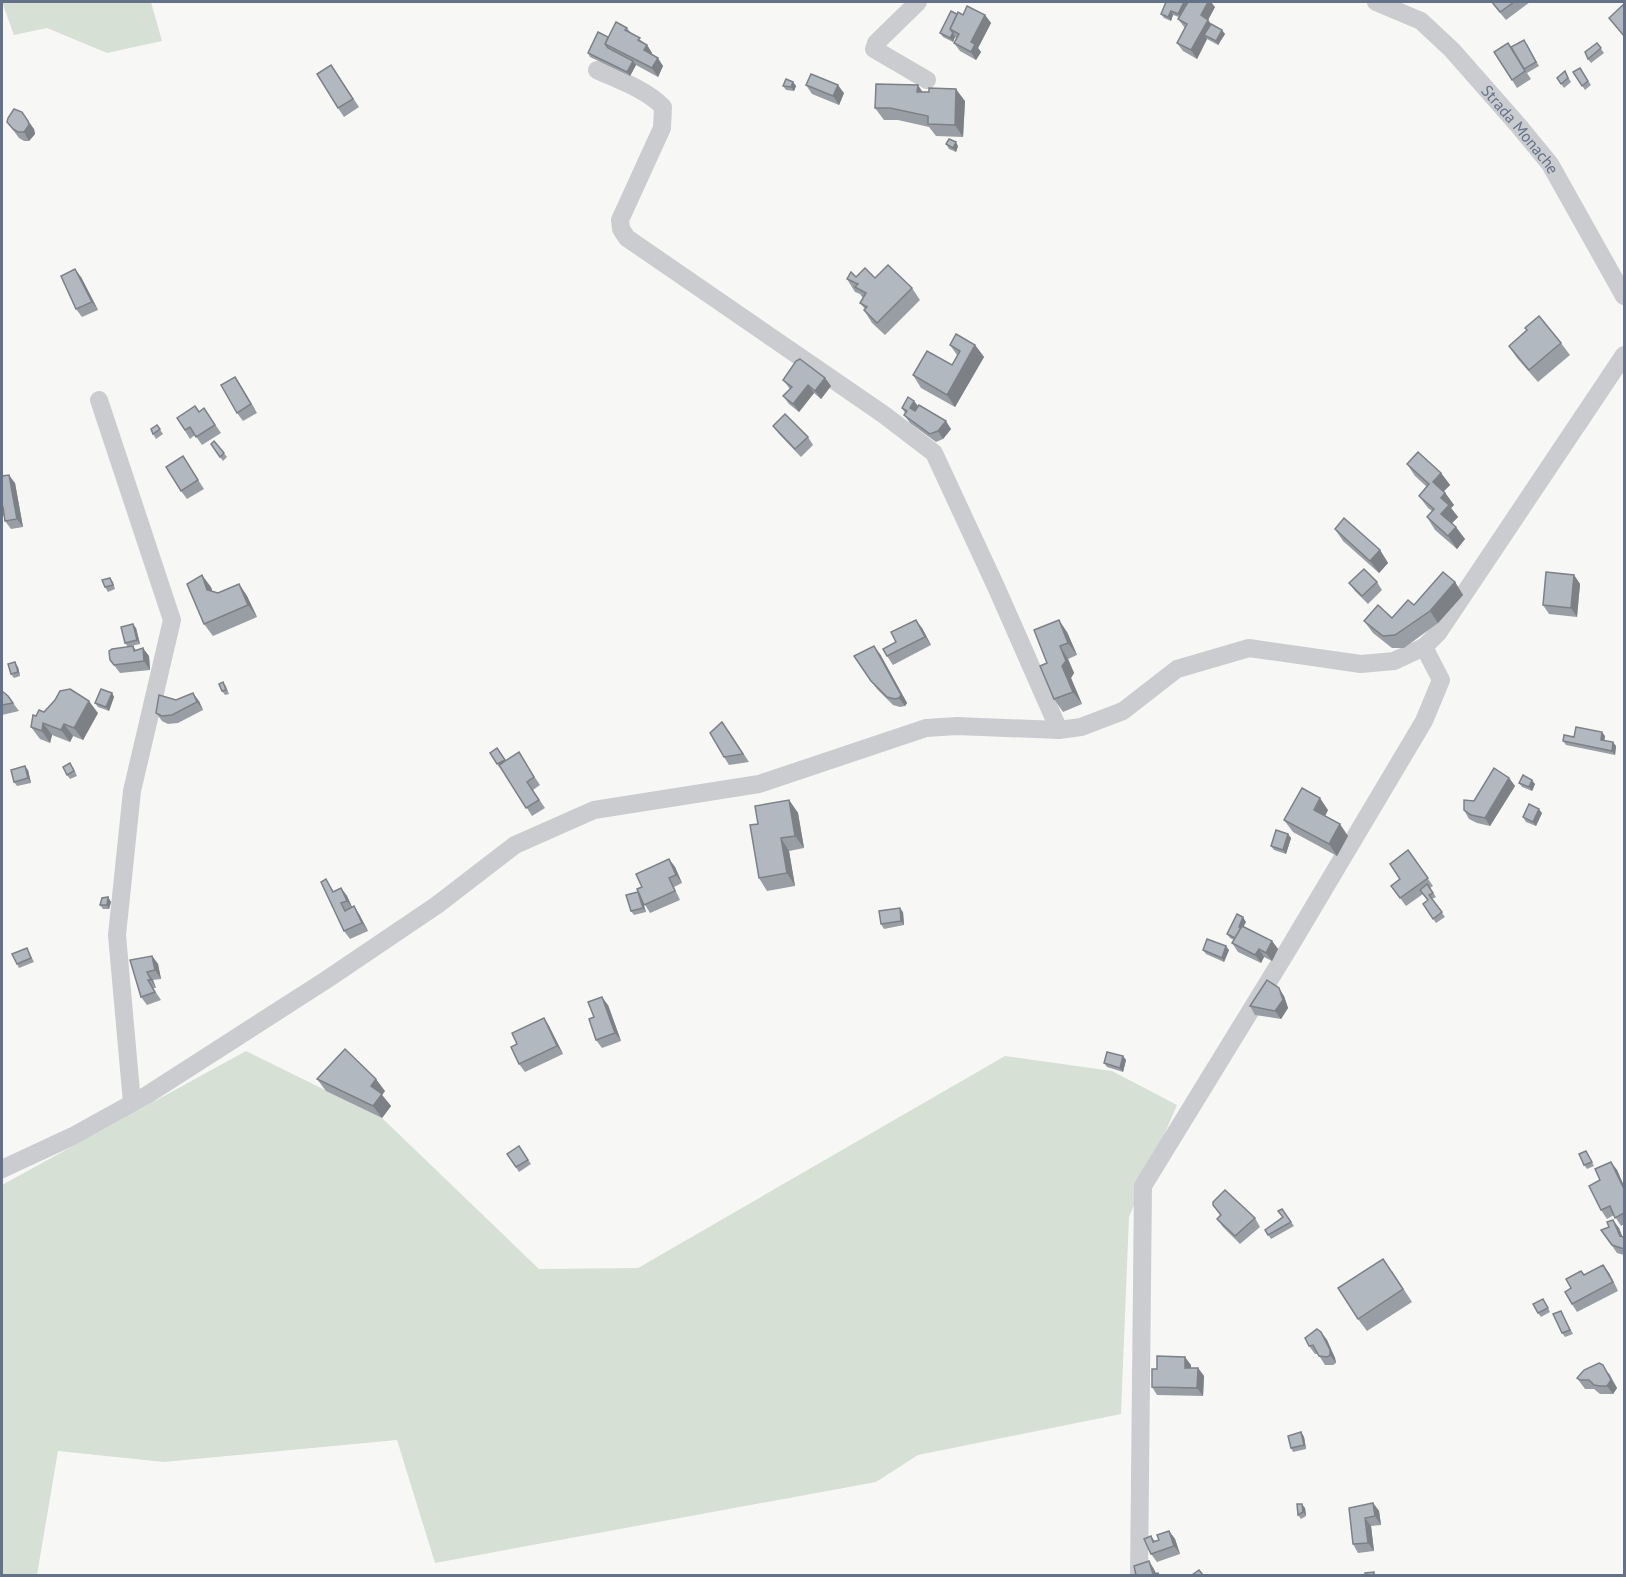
<svg xmlns="http://www.w3.org/2000/svg" width="1626" height="1577" viewBox="0 0 1626 1577" font-family="'PT Sans',sans-serif">
	<style>
		.green { fill: #d7e0d5 }
		.lines { fill: none; stroke-linecap: round; stroke-linejoin: round }
		.minor { stroke: #caccd0; stroke-width: 18 }
		.wall { fill: #999ea5 }
		.shaded-wall { fill: #7d8186 }
		.building { fill: #b2b8c0; stroke: #7d8186; stroke-width: 1.5 }
		.labels { text-anchor: middle; stroke-width: 6; stroke-linejoin: round; paint-order: stroke }
		.street-label { font-size: 16px; fill: #647289; stroke: #fff }
	</style>
	<rect width="100%" height="100%" fill="#f7f8f5"/>
	<!-- green -->
	<g class="green">
		<path d="M2,2H151L162,41L107,53L47,28L14,35Z"/>
		<path d="M246,1051L382,1118L539,1269L638,1268L1005,1056L1112,1071L1177,1105L1129,1217L1121,1414L918,1455L876,1482L435,1563L397,1440L164,1462L58,1451L37,1575L2,1576V1185Z"/>
	</g>
	<g class="lines">
		<!-- minor -->
		<g class="minor">
			<path d="M918,2L876,43L874,49L927,80"/>
			<path id="s1" d="M1376,2L1421,21L1452,50L1518,125L1550,164L1624,296"/>
			<path d="M597,70C618,80 646,89 663,107L662,128L620,220L621,229L627,238L883,414L934,453L997,589L1059,730"/>
			<path d="M99,400L172,620L132,791L117,935L132,1103"/>
			<path d="M2,1169L73,1136L147,1095L326,980L437,905L515,845L594,810L759,784L926,728L957,726L1059,730L1081,727L1123,711L1177,669L1249,648L1361,664L1394,661L1424,647L1438,633L1624,355"/>
			<path d="M1139,1576L1143,1186L1289,948L1424,721L1441,680L1424,647"/>
		</g>
	</g>
	<!-- wall -->
	<g class="wall">
		<path d="M1491,2H1530L1506,20Z"/>
		<path d="M1187,3L1215,7L1208,20L1211,24L1225,34L1218,45L1207,39L1197,59L1183,51L1177,43L1185,28L1178,19L1179,17L1173,15L1171,21L1164,18L1161,14Z"/>
		<path d="M957,14L985,15L991,23L978,48L981,52L976,60L960,51L954,43L956,38L955,37L953,42L943,37L940,33Z"/>
		<path d="M627,28L631,33L647,45L652,53V54L663,66L658,77L636,65L630,76L590,57L588,53L608,37Z"/>
		<path d="M1597,43L1604,53L1591,63L1588,59Z"/>
		<path d="M1527,44L1539,66L1527,73L1531,79L1517,88L1512,80L1511,47Z"/>
		<path d="M331,65L359,107L344,117L338,108Z"/>
		<path d="M1580,68L1591,85L1585,90L1573,72Z"/>
		<path d="M1567,75L1571,82L1564,88L1557,78Z"/>
		<path d="M793,82L796,86L794,91L786,90L783,86Z"/>
		<path d="M806,85L844,93L839,105L812,94Z"/>
		<path d="M923,92L965,101L963,137L936,136L929,127L898,120H884L875,108Z"/>
		<path d="M7,122L34,129L35,134L29,141H24L19,138Z"/>
		<path d="M946,144L958,146L956,152L949,149Z"/>
		<path d="M81,277L98,310L82,317L76,309Z"/>
		<path d="M856,277L875,278L912,288L920,300L885,335L872,323L864,310L865,309L860,303L863,298L860,294L855,292L847,279Z"/>
		<path d="M1561,343L1570,355L1538,382L1517,358L1509,346Z"/>
		<path d="M950,345H975L984,357L955,407L921,388L913,375L952,365L957,355Z"/>
		<path d="M825,378L831,386L821,399L814,393L799,412L789,404L783,396L790,389L783,380Z"/>
		<path d="M241,386L257,413L243,421L237,413Z"/>
		<path d="M914,401L918,406L951,429L943,439L936,442L910,423L904,415L905,413L902,408Z"/>
		<path d="M204,408L221,433L202,445L195,435L190,439L177,418L199,412Z"/>
		<path d="M157,425L163,434L156,439L153,434Z"/>
		<path d="M773,426L808,437L813,445L801,457L779,434Z"/>
		<path d="M214,441L227,457L223,461L211,444Z"/>
		<path d="M188,464L204,489L187,499L181,491Z"/>
		<path d="M1407,464L1441,473L1450,485L1444,491L1454,505L1451,508L1458,517L1452,523L1465,539L1457,549L1435,530L1427,517L1432,511L1428,508L1419,496L1427,487L1415,476Z"/>
		<path d="M2,476L15,483L23,527L11,529L5,521L4,516H2Z"/>
		<path d="M1335,529L1380,550L1388,563L1379,573L1343,541Z"/>
		<path d="M1574,575L1580,584L1577,617L1549,614L1543,605Z"/>
		<path d="M110,578L113,582L115,589L108,592L105,587Z"/>
		<path d="M1377,582L1382,590L1368,604L1355,591L1349,583Z"/>
		<path d="M1455,582L1463,595L1438,623L1404,648H1392L1373,633L1364,621L1392,618Z"/>
		<path d="M239,584L247,596L257,617L213,636L204,624L211,587L212,591L218,593Z"/>
		<path d="M136,628L140,644L131,646H133L136,650L149,656L150,670L120,673L110,660L128,647L125,643Z"/>
		<path d="M922,628L931,645L893,665L887,656Z"/>
		<path d="M1067,632L1077,655L1068,659L1074,673L1071,678L1082,704L1063,712L1054,699L1047,663Z"/>
		<path d="M880,654L907,703L905,706L900,707L893,705L877,689L854,656Z"/>
		<path d="M18,667L20,676L14,678L11,674Z"/>
		<path d="M223,682L226,686L229,694L225,695L222,691Z"/>
		<path d="M2,691L8,696L19,711L2,715Z"/>
		<path d="M112,693L114,697L109,711L98,707L95,703Z"/>
		<path d="M176,700L199,701L203,710L178,723L168,724L162,721L156,713Z"/>
		<path d="M44,712L98,713L83,740L73,736L70,742L52,735L50,743L40,739L31,727L36,716Z"/>
		<path d="M728,730L749,762L729,765L724,757Z"/>
		<path d="M1605,736L1604,740L1616,746L1615,755L1566,745L1563,741L1574,737Z"/>
		<path d="M497,748L505,761H524L540,785L533,790L545,808L532,816L501,768H500L490,753Z"/>
		<path d="M73,767L77,776L70,779L67,775Z"/>
		<path d="M28,770L31,783L17,786L14,782Z"/>
		<path d="M1509,778L1515,786L1490,826L1477,823L1469,819L1464,810L1474,801Z"/>
		<path d="M1519,783L1535,784L1532,791L1522,787Z"/>
		<path d="M789,800L798,813L804,848L789,851L795,886L767,891L759,878L758,824Z"/>
		<path d="M1328,810L1325,816L1348,836L1337,856L1293,832L1284,820Z"/>
		<path d="M1542,813L1536,826L1526,822L1523,817Z"/>
		<path d="M1288,834L1291,838L1286,854L1274,850L1271,846Z"/>
		<path d="M1408,850L1433,886L1430,888L1436,897L1432,899L1445,917L1436,923L1423,904L1428,900L1423,894L1406,906L1391,886L1400,879Z"/>
		<path d="M669,859L675,867L682,883L674,887L680,900L650,913L642,900L646,912L634,915L631,911L642,887Z"/>
		<path d="M326,879L334,892L341,888L347,896L352,907L359,914L368,931L350,939L344,931Z"/>
		<path d="M108,897L111,902L109,909H103L100,905Z"/>
		<path d="M903,912L904,925L884,929L881,924Z"/>
		<path d="M1246,922L1243,927L1272,941L1278,949L1272,961L1264,957L1261,963L1238,952L1232,943L1234,940L1230,938L1227,934Z"/>
		<path d="M1203,950H1229L1224,962L1206,954Z"/>
		<path d="M29,952L34,962L19,968L17,964Z"/>
		<path d="M152,956L158,964L161,979L153,980L156,988H153L161,1000L147,1005L141,997Z"/>
		<path d="M1284,996L1288,1008L1281,1019L1255,1015L1250,1006Z"/>
		<path d="M608,1005L621,1041L602,1048L596,1040Z"/>
		<path d="M544,1018L549,1026L563,1054L525,1072L519,1064L517,1044Z"/>
		<path d="M1123,1056L1126,1060L1123,1072L1107,1067L1104,1063Z"/>
		<path d="M317,1079L385,1091L382,1095L391,1106L382,1118L326,1091Z"/>
		<path d="M519,1146L531,1164L519,1172L507,1154Z"/>
		<path d="M1586,1151L1594,1166L1587,1169L1584,1165Z"/>
		<path d="M1611,1162L1617,1170L1624,1186V1224L1621,1226L1614,1215L1607,1219L1601,1210L1600,1180Z"/>
		<path d="M1213,1205L1255,1218L1260,1227L1240,1244L1223,1227L1217,1219L1220,1215Z"/>
		<path d="M1282,1209L1294,1226L1271,1239L1265,1230L1283,1217Z"/>
		<path d="M1619,1228L1622,1236L1624,1237V1255L1617,1253L1601,1230Z"/>
		<path d="M1603,1265L1609,1273L1618,1291L1577,1312L1572,1304L1571,1288L1584,1275Z"/>
		<path d="M1392,1271L1412,1302L1367,1331L1358,1319Z"/>
		<path d="M1546,1304L1550,1312L1541,1317L1538,1313Z"/>
		<path d="M1561,1311L1573,1334L1565,1337L1562,1333Z"/>
		<path d="M1321,1332L1327,1340L1335,1358L1336,1363L1333,1365H1325L1318,1354H1315L1309,1346Z"/>
		<path d="M1191,1365V1368H1198L1204,1376L1203,1396L1157,1395L1152,1387L1157,1369Z"/>
		<path d="M1609,1373L1617,1388L1613,1394H1600L1594,1389H1585L1577,1378Z"/>
		<path d="M1301,1432L1304,1437L1306,1449L1293,1452L1291,1448Z"/>
		<path d="M1373,1503L1379,1511L1381,1525L1371,1526L1374,1551L1358,1553L1353,1544L1349,1508Z"/>
		<path d="M1305,1508L1306,1516L1301,1519L1298,1515Z"/>
		<path d="M1169,1531L1175,1539L1180,1554L1157,1562L1151,1554V1536L1155,1541L1159,1540Z"/>
	</g>
	<!-- shaded-wall -->
	<g class="shaded-wall">
		<path d="M1184,2H1185L1187,4L1181,18L1178,14Z"/>
		<path d="M1208,2H1211L1215,7L1208,20L1214,28L1204,35L1207,39L1197,59L1191,50L1201,15Z"/>
		<path d="M1171,11L1173,15L1171,21L1168,17Z"/>
		<path d="M985,15L991,23L978,48L981,52L976,60L971,52V42Z"/>
		<path d="M1222,30L1225,34L1218,45L1216,41Z"/>
		<path d="M953,33L955,37L953,42L950,38Z"/>
		<path d="M647,45L652,53L650,58L644,50Z"/>
		<path d="M658,58L663,66L658,77L652,68Z"/>
		<path d="M633,61L636,65L630,76L627,72Z"/>
		<path d="M793,82L796,86L794,91L791,87Z"/>
		<path d="M838,85L844,93L839,105L833,96Z"/>
		<path d="M918,85L926,97L917,92Z"/>
		<path d="M956,89L965,101L963,137L955,125Z"/>
		<path d="M22,112L34,129L35,134L29,141L24,132Z"/>
		<path d="M956,142L958,146L956,152L953,148Z"/>
		<path d="M75,269L81,277L98,310L92,302Z"/>
		<path d="M975,345L984,357L955,407L947,395Z"/>
		<path d="M235,377L241,386L257,413L251,404Z"/>
		<path d="M825,378L831,386L821,399L815,391Z"/>
		<path d="M808,385L814,393L799,412L793,404Z"/>
		<path d="M914,401L920,409L915,416L910,408Z"/>
		<path d="M946,421L951,429L943,439L938,431Z"/>
		<path d="M1441,473L1450,485L1441,494L1433,482Z"/>
		<path d="M9,475L15,483L23,527L17,519Z"/>
		<path d="M1445,493L1454,505L1451,508L1458,517L1449,526L1441,514V498Z"/>
		<path d="M1456,527L1465,539L1457,549L1448,536Z"/>
		<path d="M1380,550L1388,563L1379,573L1370,561Z"/>
		<path d="M202,575L211,587L216,602L207,590Z"/>
		<path d="M1574,575L1580,584L1577,617L1571,608Z"/>
		<path d="M1455,582L1463,595L1438,623L1430,611Z"/>
		<path d="M239,584L247,596L257,617L248,605Z"/>
		<path d="M916,620L922,628L931,645L925,637Z"/>
		<path d="M1059,620L1067,632L1077,655L1068,643Z"/>
		<path d="M133,624L136,628L140,644L137,640Z"/>
		<path d="M874,646L880,654L907,703L905,706L899,698Z"/>
		<path d="M1060,646L1068,659L1074,673L1071,678L1082,704L1073,692L1062,666Z"/>
		<path d="M143,648L149,656L150,670L144,661Z"/>
		<path d="M15,662L18,667L20,676L18,672Z"/>
		<path d="M112,693L114,697L109,711L106,707Z"/>
		<path d="M193,693L199,701L203,710L197,702Z"/>
		<path d="M89,701L98,713L83,740L74,728Z"/>
		<path d="M43,723L52,735L50,743L42,731Z"/>
		<path d="M64,724L73,736L70,742L61,730Z"/>
		<path d="M1602,732L1605,736L1604,744L1601,740Z"/>
		<path d="M1613,742L1616,746L1615,755L1612,751Z"/>
		<path d="M25,766L28,770L31,783L28,778Z"/>
		<path d="M1509,778L1515,786L1490,826L1485,818Z"/>
		<path d="M1532,780L1535,784L1532,791L1529,787Z"/>
		<path d="M1320,798L1328,810L1322,822L1314,810Z"/>
		<path d="M789,800L798,813L804,848L795,836Z"/>
		<path d="M1539,809L1542,813L1536,826L1533,822Z"/>
		<path d="M1340,824L1348,836L1337,856L1329,844Z"/>
		<path d="M1288,834L1291,838L1286,854L1283,850Z"/>
		<path d="M781,838L789,851L795,886L787,873Z"/>
		<path d="M669,859L675,867L682,883L676,875Z"/>
		<path d="M341,888L347,896L353,909L347,901Z"/>
		<path d="M638,892L641,896L646,912L643,908Z"/>
		<path d="M108,897L111,902L109,909L107,905Z"/>
		<path d="M354,906L359,914L368,931L362,923Z"/>
		<path d="M900,908L903,912L904,925L901,921Z"/>
		<path d="M1243,917L1246,922L1241,931L1239,927Z"/>
		<path d="M1272,941L1278,949L1272,961L1266,953Z"/>
		<path d="M1226,946L1229,950L1224,962L1222,958Z"/>
		<path d="M1259,949L1264,957L1261,963L1255,955Z"/>
		<path d="M152,956L158,964L161,979L155,970Z"/>
		<path d="M147,972L153,980L156,988L151,980Z"/>
		<path d="M1279,988L1284,996L1288,1008L1281,1019L1275,1011Z"/>
		<path d="M602,997L608,1005L621,1041L615,1033Z"/>
		<path d="M544,1018L549,1026L563,1054L557,1046Z"/>
		<path d="M1123,1056L1126,1060L1123,1072L1120,1068Z"/>
		<path d="M376,1079L385,1091L382,1095L391,1106L382,1118L373,1106L371,1086Z"/>
		<path d="M1611,1162L1617,1170L1624,1186V1189Z"/>
		<path d="M1613,1220L1619,1228L1624,1241L1620,1236Z"/>
		<path d="M1603,1265L1609,1273L1618,1291L1613,1282Z"/>
		<path d="M1321,1332L1327,1340L1335,1358L1336,1363L1330,1355Z"/>
		<path d="M1185,1357L1191,1365V1376L1185,1368Z"/>
		<path d="M1603,1365L1617,1388L1613,1394L1607,1386Z"/>
		<path d="M1198,1368L1204,1376L1203,1396L1197,1388Z"/>
		<path d="M1301,1432L1304,1437L1306,1449L1304,1445Z"/>
		<path d="M1373,1503L1379,1511L1381,1525L1375,1516Z"/>
		<path d="M1302,1504L1305,1508L1306,1516L1303,1512Z"/>
		<path d="M1365,1518L1371,1526L1374,1551L1368,1543Z"/>
		<path d="M1169,1531L1175,1539L1180,1554L1174,1546Z"/>
		<path d="M1149,1561L1154,1569L1157,1575H1154Z"/>
	</g>
	<!-- building -->
	<g class="building">
		<path d="M1166,2H1184L1178,14L1171,11L1168,17L1161,14Z"/>
		<path d="M1188,2H1208L1201,15L1208,20L1191,50L1177,43L1187,24L1178,19Z"/>
		<path d="M1492,2H1514L1500,12Z"/>
		<path d="M1624,4V36L1609,18Z"/>
		<path d="M967,6L985,15L971,42L975,44L971,52L954,43L959,34L950,29L958,12L963,15Z"/>
		<path d="M951,11L957,14L950,29L953,33L950,38L940,33Z"/>
		<path d="M616,22L627,28L625,30L640,38L638,40L647,45L644,50L658,58L652,68L605,44Z"/>
		<path d="M1211,24L1222,30L1216,41L1204,35Z"/>
		<path d="M598,32L608,37L605,44L608,48L633,61L627,72L588,53Z"/>
		<path d="M1524,40L1536,62L1524,69L1511,47Z"/>
		<path d="M1508,43L1525,71L1512,80L1494,52Z"/>
		<path d="M1597,43L1601,48L1588,59L1585,52Z"/>
		<path d="M331,65L353,99L338,108L317,74Z"/>
		<path d="M1580,68L1588,81L1582,86L1573,72Z"/>
		<path d="M1565,71L1568,78L1561,84L1557,78Z"/>
		<path d="M811,74L838,85L833,96L806,85Z"/>
		<path d="M786,79L793,82L791,87L783,86Z"/>
		<path d="M876,84L918,85L917,92H929V88L956,89L955,125L928,124V116L890,108H875Z"/>
		<path d="M14,109L22,112L28,121L29,125L24,132H18L13,129L7,122L8,118Z"/>
		<path d="M949,139L956,142L953,148L946,144Z"/>
		<path d="M888,265L912,288L877,323L864,310L867,307L860,303L866,293L855,287L858,284L847,279L851,272L856,277L865,268L875,278Z"/>
		<path d="M75,269L92,302L76,309L61,276Z"/>
		<path d="M1539,316L1561,343L1529,370L1509,346L1527,330L1525,328Z"/>
		<path d="M956,334L975,345L947,395L913,375L927,351L952,365L960,351L950,345Z"/>
		<path d="M800,359L825,378L815,391L808,385L793,404L783,396L792,387L783,380L796,361Z"/>
		<path d="M235,377L251,404L237,413L221,385Z"/>
		<path d="M908,397L914,401L910,408L915,411L919,405L946,421L938,431L930,434L904,415L907,411L902,408Z"/>
		<path d="M195,406L199,412L204,408L215,425L196,437L190,427L185,430L177,418Z"/>
		<path d="M785,414L808,437L795,449L773,426Z"/>
		<path d="M157,425L160,429L153,434L151,429Z"/>
		<path d="M214,441L224,453L220,457L211,444Z"/>
		<path d="M1418,452L1441,473L1433,482L1445,493L1441,498L1449,505L1441,514L1456,527L1448,536L1427,517L1434,509L1419,496L1429,484L1407,464Z"/>
		<path d="M183,456L198,480L181,491L166,467Z"/>
		<path d="M9,475L17,519L5,521L3,507H2V476Z"/>
		<path d="M1344,518L1380,550L1370,561L1335,529Z"/>
		<path d="M1364,569L1377,582L1362,596L1349,583Z"/>
		<path d="M1443,572L1455,582L1430,611L1395,635L1383,636L1364,621L1378,605L1392,618L1408,600L1414,605Z"/>
		<path d="M1546,572L1574,575L1571,608L1543,605Z"/>
		<path d="M202,575L207,590L218,593L239,584L248,605L204,624L187,584Z"/>
		<path d="M110,578L113,585L105,587L102,580Z"/>
		<path d="M916,620L925,637L887,656L883,649L896,642L891,632Z"/>
		<path d="M1059,620L1068,643L1060,646L1066,661L1062,666L1073,692L1054,699L1040,666L1047,663L1034,630Z"/>
		<path d="M133,624L137,640L125,643L121,627Z"/>
		<path d="M133,646L134,651L143,648L144,661L114,665L110,660L109,651L112,649Z"/>
		<path d="M874,646L901,695L899,698L895,699L887,697L871,681L854,656Z"/>
		<path d="M15,662L18,672L11,674L8,664Z"/>
		<path d="M223,682L226,690L222,691L219,684Z"/>
		<path d="M70,689L89,701L74,728L64,724L61,730L43,723L42,731L31,727L33,715L36,716L39,710L44,712L55,700L60,691Z"/>
		<path d="M101,689L112,693L106,707L95,703Z"/>
		<path d="M2,691L8,696L13,703L2,705Z"/>
		<path d="M193,693L197,702L172,715L162,716L156,713L159,695L176,700Z"/>
		<path d="M722,722L743,754L724,757L710,733Z"/>
		<path d="M1576,727L1602,732L1601,740L1613,742L1612,751L1563,741L1564,735L1574,737Z"/>
		<path d="M497,748L505,760L497,764L490,753Z"/>
		<path d="M519,752L534,777L527,782L539,800L526,808L499,765Z"/>
		<path d="M70,763L74,771L67,775L63,767Z"/>
		<path d="M25,766L28,778L14,782L11,770Z"/>
		<path d="M1494,768L1509,778L1485,818L1471,815L1464,810V800L1474,801Z"/>
		<path d="M1523,775L1532,780L1529,787L1519,783Z"/>
		<path d="M1302,788L1320,798L1314,810L1340,824L1329,844L1284,820Z"/>
		<path d="M789,800L795,836L781,838L787,873L759,878L750,825L758,824L755,806Z"/>
		<path d="M1529,804L1539,809L1533,822L1523,817Z"/>
		<path d="M1276,830L1288,834L1283,850L1271,846Z"/>
		<path d="M1408,850L1428,878L1400,898L1391,886L1400,879L1390,864Z"/>
		<path d="M669,859L676,875L669,878L675,891L644,905L637,889L642,887L636,874Z"/>
		<path d="M326,879L333,892L341,888L347,901L341,903L345,911L354,906L362,923L344,931L321,882Z"/>
		<path d="M1427,884L1433,893L1429,895L1442,912L1433,919L1423,904L1428,900L1420,890Z"/>
		<path d="M638,892L643,908L631,911L626,895Z"/>
		<path d="M108,897L107,905H100L102,898Z"/>
		<path d="M900,908L901,921L881,924L879,911Z"/>
		<path d="M1237,914L1243,917L1239,927L1241,928L1235,938L1227,934Z"/>
		<path d="M1242,926L1272,941L1266,953L1259,949L1255,955L1232,943Z"/>
		<path d="M1207,939L1226,946L1222,958L1203,950Z"/>
		<path d="M27,948L31,958L17,964L12,954Z"/>
		<path d="M152,956L155,970L147,972L151,980H148L155,992L141,997L130,960Z"/>
		<path d="M1267,980L1279,988L1283,1000L1275,1011L1250,1006Z"/>
		<path d="M602,997L615,1033L596,1040L589,1019L594,1017L588,1002Z"/>
		<path d="M544,1018L557,1046L519,1064L511,1047L517,1044L512,1033Z"/>
		<path d="M345,1049L376,1079L371,1086L382,1094L373,1106L317,1079Z"/>
		<path d="M1107,1052L1123,1056L1120,1068L1104,1063Z"/>
		<path d="M519,1146L528,1160L516,1167L507,1154Z"/>
		<path d="M1586,1151L1592,1162L1584,1165L1579,1154Z"/>
		<path d="M1611,1162L1624,1189V1213L1615,1218L1610,1206L1601,1210L1589,1186L1600,1180L1595,1169Z"/>
		<path d="M1225,1190L1255,1218L1235,1236L1217,1219L1221,1215L1213,1205V1202Z"/>
		<path d="M1282,1209L1291,1222L1268,1235L1265,1230L1283,1217L1278,1211Z"/>
		<path d="M1613,1220L1620,1236L1624,1237V1249L1612,1245L1601,1230L1609,1227L1607,1222Z"/>
		<path d="M1383,1259L1403,1289L1358,1319L1338,1288Z"/>
		<path d="M1603,1265L1613,1282L1572,1304L1565,1292L1571,1288L1566,1279L1581,1271L1584,1275Z"/>
		<path d="M1543,1299L1548,1308L1538,1313L1533,1304Z"/>
		<path d="M1561,1311L1570,1330L1562,1333L1553,1314Z"/>
		<path d="M1317,1329L1321,1332L1330,1350V1355L1327,1357L1319,1356L1313,1345L1309,1346L1305,1338Z"/>
		<path d="M1157,1356L1185,1357V1368H1198L1197,1388L1152,1387V1369H1157Z"/>
		<path d="M1599,1363L1603,1365L1611,1380L1607,1386H1600L1594,1385L1589,1380H1580L1577,1378L1584,1370Z"/>
		<path d="M1301,1432L1304,1445L1291,1448L1288,1436Z"/>
		<path d="M1373,1503L1375,1516L1365,1518L1368,1543L1353,1544L1349,1508Z"/>
		<path d="M1297,1504H1302L1303,1512L1298,1515Z"/>
		<path d="M1169,1531L1174,1546L1151,1554L1144,1539L1151,1536L1153,1542L1159,1540L1157,1535Z"/>
		<path d="M1149,1561L1153,1574L1158,1573L1159,1575H1136L1134,1566Z"/>
		<path d="M1199,1570L1203,1575H1192Z"/>
		<path d="M1374,1572V1575H1365V1573Z"/>
	</g>
	<g class="labels">
		<!-- street labels -->
		<g class="street-label">
			<text dy="6" stroke="none"><textPath href="#s1" startOffset="196">Strada Monache</textPath></text>
		</g>
	</g>
	<!-- border -->
	<rect width="1626" height="1577" fill="none" stroke="#647289" stroke-width="6"/>
</svg>
